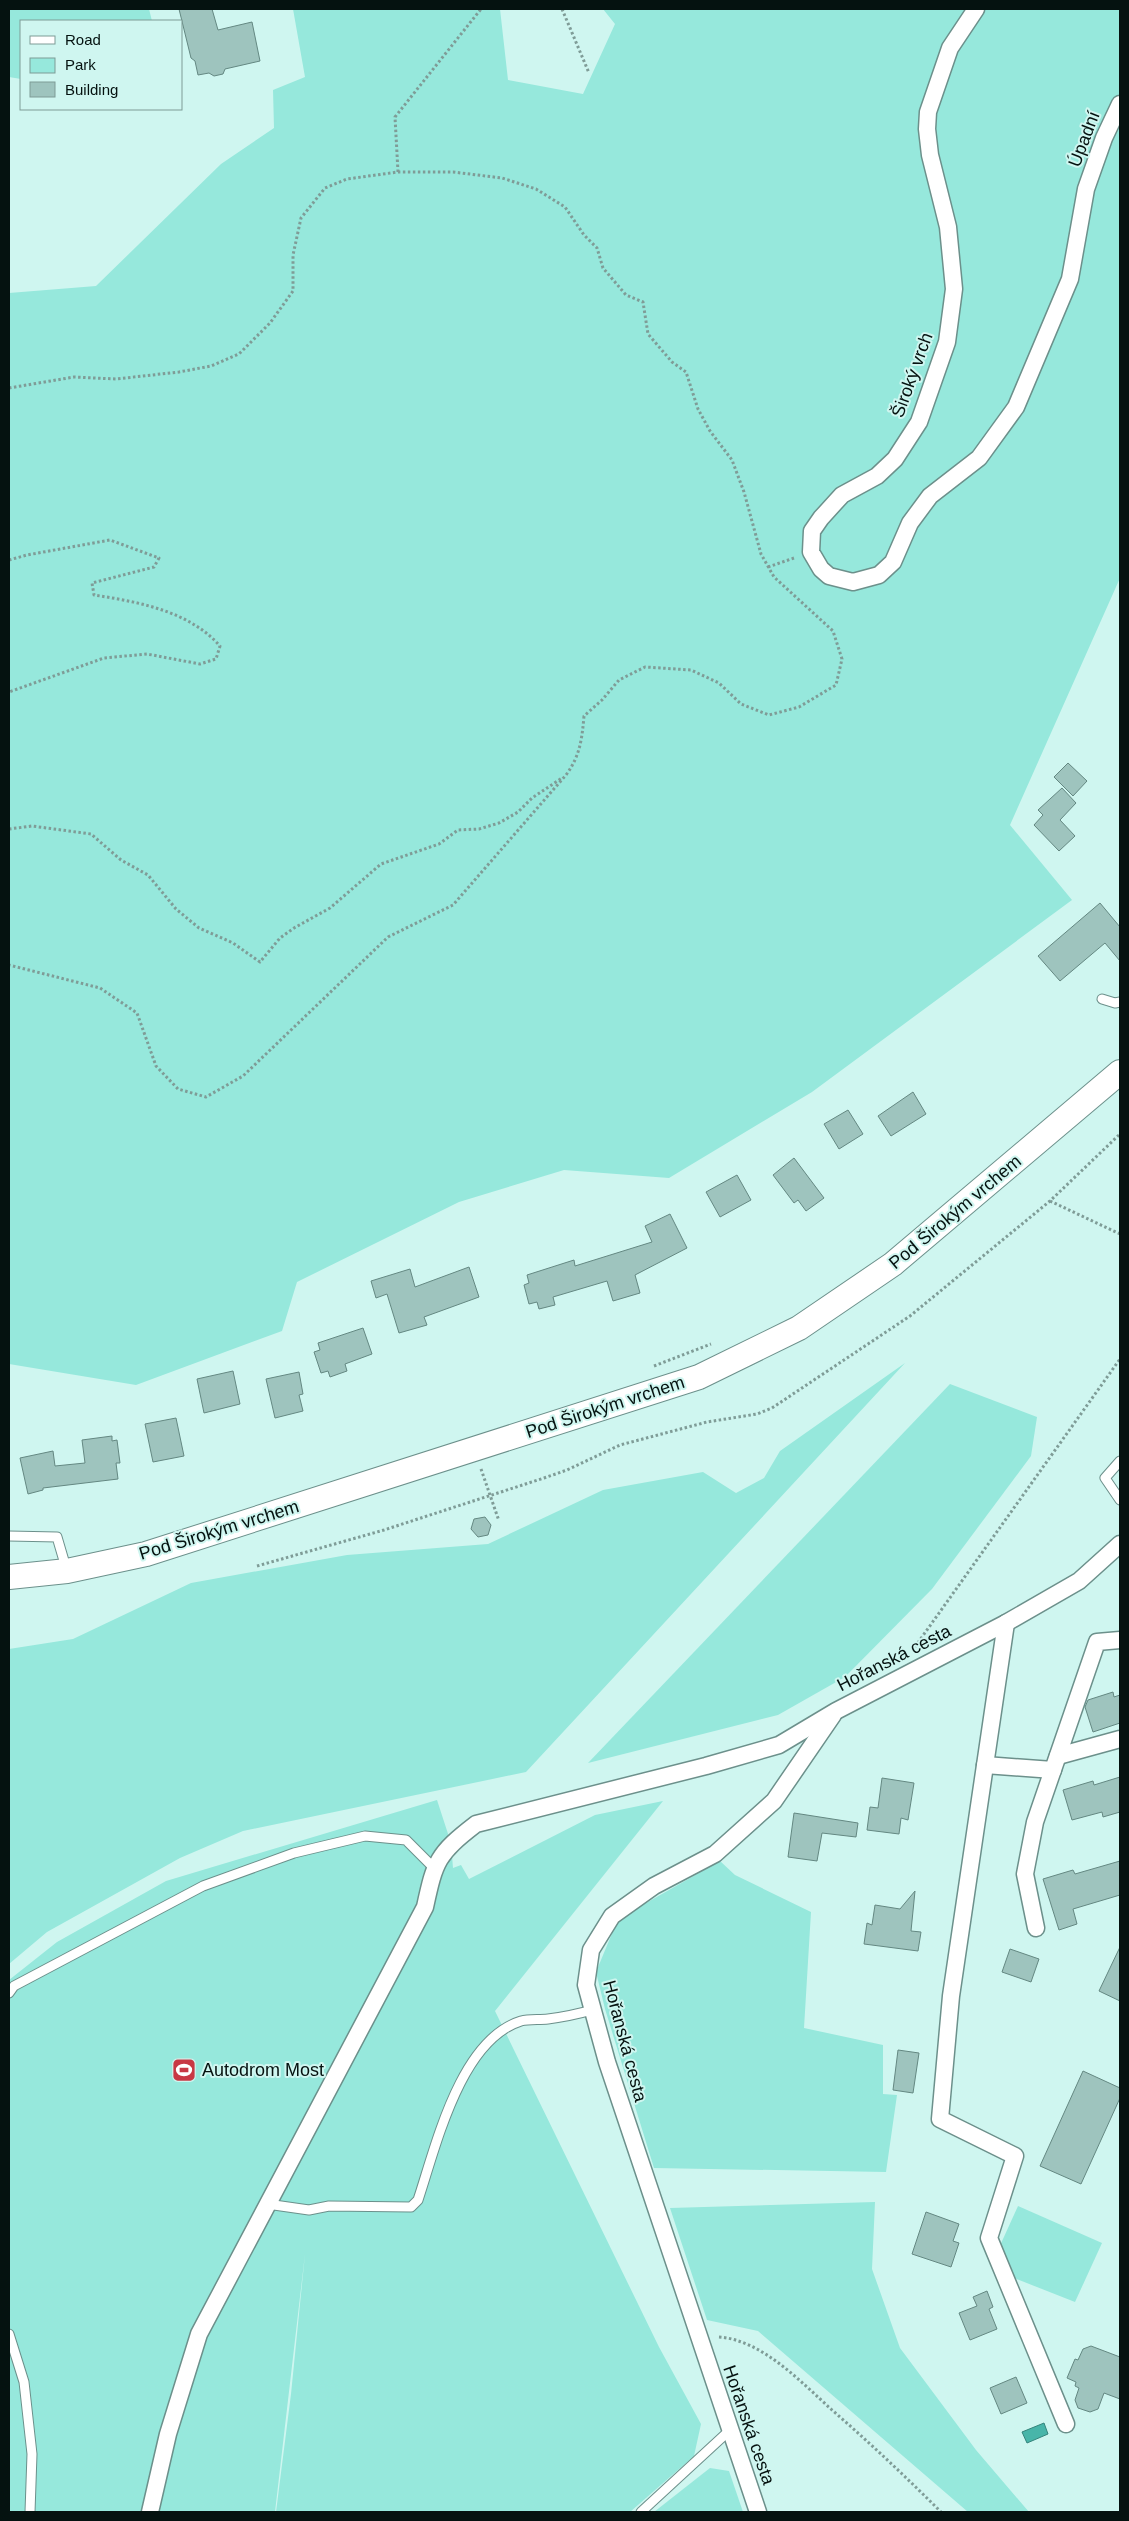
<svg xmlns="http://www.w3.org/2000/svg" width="1129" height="2521" viewBox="0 0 1129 2521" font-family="Arial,sans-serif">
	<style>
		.green { fill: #96e8dc }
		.water { fill: #48b5a9; stroke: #34847b }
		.building { fill: #9ec4be; stroke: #648882 }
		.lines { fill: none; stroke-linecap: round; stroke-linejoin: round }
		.lane-casing { stroke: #6c908b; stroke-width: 11 }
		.street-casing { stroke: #6c908b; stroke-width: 19 }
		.secondary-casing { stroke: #6c908b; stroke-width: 26 }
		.path { stroke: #7f9c97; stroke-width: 3; stroke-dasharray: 2.5 2.5; stroke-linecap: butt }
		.lane { stroke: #fff; stroke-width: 9 }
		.street { stroke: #fff; stroke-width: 16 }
		.secondary { stroke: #fff; stroke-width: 24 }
		.labels { text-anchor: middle; stroke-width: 4; stroke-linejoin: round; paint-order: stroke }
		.street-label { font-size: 18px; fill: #051210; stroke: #cff6f0 }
		.poi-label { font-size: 18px; fill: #051210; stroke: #cff6f0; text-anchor: start }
	</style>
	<rect width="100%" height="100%" fill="#cff6f0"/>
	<!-- green -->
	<g class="green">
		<path d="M9,9H149L152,21H21V79L9,77Z"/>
		<path d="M293,9H500L508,80L583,94L615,24L603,9H1120V578L1010,825L1072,900L812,1092L669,1178L564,1170L459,1202L297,1282L282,1331L136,1385L9,1364V293L96,286L221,164L274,128L273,90L305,77Z"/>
		<path d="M905,1363L526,1772L243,1831L180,1858L47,1932L9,1964V1649L73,1639L191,1583L347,1555L488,1544L603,1490L703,1472L736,1493L764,1478L780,1451Z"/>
		<path d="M950,1384L1037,1417L1031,1456L932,1589L845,1677L778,1715L588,1763Z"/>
		<path d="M437,1800L451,1843L453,1868L461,1865L469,1879L595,1815L663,1801L495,2011L659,2347L701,2424L694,2456L630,2512H276L291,2394L305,2254L275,2512H9V1980L57,1942L166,1881Z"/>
		<path d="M720,1861L735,1875L811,1912L804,2028L883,2045V2094L897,2095L886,2172L654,2168L605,2009L596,1972L618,1919Z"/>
		<path d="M875,2202L872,2269L900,2348L976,2450L1029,2512H968L758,2331L707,2320L670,2208Z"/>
		<path d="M1018,2206L1102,2243L1075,2302L1014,2278L998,2250Z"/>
		<path d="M710,2468L729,2471L743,2512H654Z"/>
	</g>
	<!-- water -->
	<path class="water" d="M1044,2423L1048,2434L1027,2443L1022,2432Z"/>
	<!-- building -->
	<g class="building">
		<path d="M179,9H212L218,30L252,22L260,61L225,69L223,74L214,76L209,73L198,75L195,61L191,58Z"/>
		<path d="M1068,763L1087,781L1073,796L1054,777Z"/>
		<path d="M1062,788L1076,803L1060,820L1075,836L1059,851L1034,825L1043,815L1038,810Z"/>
		<path d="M1100,903L1120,927V961L1105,943L1060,981L1038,956Z"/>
		<path d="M913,1092L926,1114L891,1136L878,1116Z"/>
		<path d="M848,1110L863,1134L839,1149L824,1124Z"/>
		<path d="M794,1158L824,1198L806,1211L798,1200L794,1203L773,1175Z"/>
		<path d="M737,1175L751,1200L720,1217L706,1192Z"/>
		<path d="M670,1214L687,1248L635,1275L640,1293L613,1301L607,1281L553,1297L555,1305L539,1309L537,1302L529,1304L524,1285L529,1283L527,1275L574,1260L575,1266L652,1242L645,1226Z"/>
		<path d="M469,1267L479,1297L424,1317L427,1325L399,1333L387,1294L376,1298L371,1281L410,1269L415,1287Z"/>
		<path d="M363,1328L372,1354L345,1364L347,1371L330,1377L328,1371L321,1373L314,1352L320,1350L318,1343Z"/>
		<path d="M233,1371L240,1404L204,1413L197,1379Z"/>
		<path d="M299,1372L303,1394L299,1395L303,1411L275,1418L266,1379Z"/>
		<path d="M176,1418L184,1456L153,1462L145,1424Z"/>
		<path d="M112,1436V1441L117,1440L120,1463H116L118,1479L43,1488V1490L28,1494L20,1458L53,1451L55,1466L85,1463L82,1440Z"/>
		<path d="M485,1517L491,1525L488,1535L478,1537L471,1529L474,1519Z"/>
		<path d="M1113,1692L1114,1697L1120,1695V1723L1093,1732L1085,1707L1088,1700Z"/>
		<path d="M1120,1777V1812L1103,1817L1102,1812L1072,1820L1063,1790L1093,1781L1094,1785Z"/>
		<path d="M882,1778L914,1783L908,1820L901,1818L899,1834L867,1830L870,1807L878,1808Z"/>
		<path d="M794,1813L858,1823L856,1837L822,1833L817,1861L788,1857Z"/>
		<path d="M1120,1861V1895L1073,1909L1077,1924L1059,1930L1043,1879L1073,1870L1075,1874Z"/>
		<path d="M915,1891L911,1931L921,1932L918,1951L864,1944L867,1923L872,1925L875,1905L900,1909Z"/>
		<path d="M1120,1947V2001L1099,1991Z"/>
		<path d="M1010,1949L1039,1959L1031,1982L1002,1972Z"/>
		<path d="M898,2050L919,2053L913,2093L893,2090Z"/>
		<path d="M1083,2071L1120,2088V2098L1081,2184L1040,2166Z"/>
		<path d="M926,2212L959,2224L953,2241L959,2243L951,2267L912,2254Z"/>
		<path d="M987,2291L993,2307L989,2309L997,2329L970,2340L959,2313L977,2306L973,2297Z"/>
		<path d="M1091,2346L1120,2357V2399L1104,2393L1098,2409L1090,2412L1078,2408L1075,2400L1079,2388L1075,2386L1076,2382L1067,2378L1075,2359L1078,2360L1083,2349Z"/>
		<path d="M1016,2377L1027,2403L1001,2414L990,2388Z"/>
	</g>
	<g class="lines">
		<!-- lane casing -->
		<g class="lane-casing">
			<g id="lane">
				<path d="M1102,999L1115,1003L1120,1002"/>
				<path d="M1120,1461L1105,1478L1120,1500"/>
				<path d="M9,1536L57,1537L67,1571"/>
				<path d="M9,1993L14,1986L203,1886L294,1853L365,1836L406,1840L433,1867"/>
				<path d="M267,2204L309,2210L329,2206L411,2207L418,2200C436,2146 460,2040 521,2021C529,2019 539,2020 548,2019C563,2017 578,2014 592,2010"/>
				<path d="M9,2334L24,2382L32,2454L30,2512"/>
				<path d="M641,2512L730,2430"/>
			</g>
		</g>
		<!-- street casing -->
		<g class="street-casing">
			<g id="street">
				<path d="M976,9L950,48L928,112L927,129L930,155L948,227L954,289L947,342L919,422L895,459L877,476L842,495L821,518L812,531L811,552L821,569L829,576L853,582L879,575L893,562L910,523L930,496L979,458L1016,407L1070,279L1086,189L1104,138L1120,104"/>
				<path d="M1006,1623L951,1996L940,2119L1015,2156L989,2238L1066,2424"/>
				<path d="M1058,1756L1120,1739"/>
				<path d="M985,1765L1053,1770"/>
				<path d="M1036,1928L1025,1874L1035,1822L1097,1642L1120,1640"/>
				<path d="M150,2512L168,2434L199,2334L425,1907C435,1861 437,1854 476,1824L706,1766L779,1745L836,1711L1006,1623L1079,1581L1120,1544"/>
				<path d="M758,2512L607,2062L586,1985L591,1950L612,1916L654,1886L715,1854L774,1801L833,1715"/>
			</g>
		</g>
		<!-- secondary casing -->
		<g class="secondary-casing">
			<path id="secondary" d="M9,1577L67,1571L146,1554L699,1377L799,1328L893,1264L1120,1072"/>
		</g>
		<!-- path -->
		<g class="path">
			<path d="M562,9L589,73"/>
			<path d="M398,172L395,117L481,9"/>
			<path d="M9,388L74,377L116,379L179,372L211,366L239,354L270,323L293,291V255L301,218L325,188L347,179L398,172H453L502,178L536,189L565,207L584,235L597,248L603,268L626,295L643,302L648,334L672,362L686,372L698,409L710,431L732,460L744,492L761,554L774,577L833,631L842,659L836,685L799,707L769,715L741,704L719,683L691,670L645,667L619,680L602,700L584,716C582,739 580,756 566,775L453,905L388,937L243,1076L206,1097L178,1089L156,1066L137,1013L100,988L9,965"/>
			<path d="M9,560L27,555L110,540L159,558L154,567L92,583L94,595C139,602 189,611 220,646L216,659L200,664L147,654L104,658L9,692"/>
			<path d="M768,567L794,558"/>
			<path d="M9,829L32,826L91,834L121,860L148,875L176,909L199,928L233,943L260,962L280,938L294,928L330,908L381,864L439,844L458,830L479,829L499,823L518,812L532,798L562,778"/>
			<path d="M1050,1201L1120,1234"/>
			<path d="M654,1366L711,1344"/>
			<path d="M481,1469L499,1521"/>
			<path d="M257,1566L384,1530L544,1478L567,1470L620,1445L707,1422L757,1414L772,1408L910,1316L1050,1201L1120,1134"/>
			<path d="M912,1651L1120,1359"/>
			<path d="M719,2337C762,2340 801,2382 832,2410C870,2443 906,2477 941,2512"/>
		</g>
		<!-- lane -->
		<use href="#lane" class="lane"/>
		<!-- street -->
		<use href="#street" class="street"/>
		<!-- secondary -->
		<use href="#secondary" class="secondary"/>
	</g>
	<!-- icons -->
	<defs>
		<g id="stadium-square" transform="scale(1.25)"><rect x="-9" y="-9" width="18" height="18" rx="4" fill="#c83844" stroke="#cff6f0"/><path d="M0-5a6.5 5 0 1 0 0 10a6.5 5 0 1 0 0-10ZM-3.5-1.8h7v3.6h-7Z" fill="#fff"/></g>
	</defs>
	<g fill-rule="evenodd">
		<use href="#stadium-square" x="184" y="2070"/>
	</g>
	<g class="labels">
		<!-- street labels -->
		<g class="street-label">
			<text transform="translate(1084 139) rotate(-69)" y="6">Úpadní</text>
			<text transform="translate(912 375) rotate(-70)" y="6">Široký vrch</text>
			<text transform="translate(955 1212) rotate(-40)" y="6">Pod Širokým vrchem</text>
			<text transform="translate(605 1407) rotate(-18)" y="6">Pod Širokým vrchem</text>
			<text transform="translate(219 1530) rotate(-17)" y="6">Pod Širokým vrchem</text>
			<text transform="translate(894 1658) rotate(-27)" y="6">Hořanská cesta</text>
			<text transform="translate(625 2041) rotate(75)" y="6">Hořanská cesta</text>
			<text transform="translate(749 2425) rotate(71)" y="6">Hořanská cesta</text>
		</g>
		<!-- poi labels -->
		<g class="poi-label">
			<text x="202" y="2076">Autodrom Most</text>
		</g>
	</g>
	<!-- border -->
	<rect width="1129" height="2521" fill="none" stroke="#051210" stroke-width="20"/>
	<!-- legend -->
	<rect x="20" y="20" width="162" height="90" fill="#cff6f0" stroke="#7e9b96"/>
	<rect x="30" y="36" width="25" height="8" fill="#ffffff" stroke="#7e9b96"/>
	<text x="65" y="45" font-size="15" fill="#051210">Road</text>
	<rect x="30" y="58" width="25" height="15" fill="#96e8dc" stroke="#7e9b96"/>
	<text x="65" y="70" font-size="15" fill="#051210">Park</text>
	<rect x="30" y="82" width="25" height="15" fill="#9ec4be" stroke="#7e9b96"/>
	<text x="65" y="95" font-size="15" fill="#051210">Building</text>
</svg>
